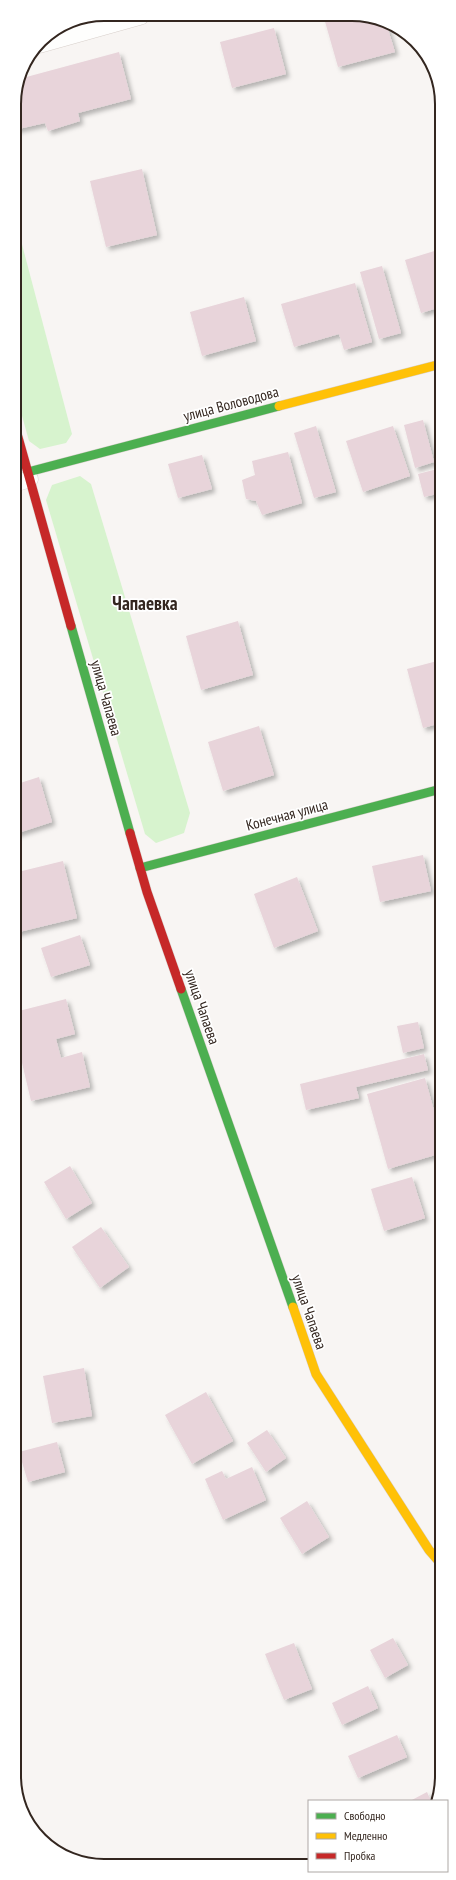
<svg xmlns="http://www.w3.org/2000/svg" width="456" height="1880" viewBox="0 0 456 1880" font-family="'PT Sans Narrow',sans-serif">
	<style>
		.green { fill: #d7f3ce }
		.building { fill: #e8d4da; filter: url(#shadow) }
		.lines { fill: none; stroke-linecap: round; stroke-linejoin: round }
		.lane-casing { stroke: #d8d0cc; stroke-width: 17 }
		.street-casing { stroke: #d8d0cc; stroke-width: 23 }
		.fast-casing { stroke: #d8d0cc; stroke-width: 10 }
		.slow-casing { stroke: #d8d0cc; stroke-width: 10 }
		.jam-casing { stroke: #d8d0cc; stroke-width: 10 }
		.lane { stroke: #fefefd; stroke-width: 16 }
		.street { stroke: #fefefd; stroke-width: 22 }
		.fast { stroke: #4caf50; stroke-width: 9 }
		.slow { stroke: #ffc107; stroke-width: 9 }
		.jam { stroke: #c62828; stroke-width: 9 }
		.labels { text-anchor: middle; stroke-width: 3.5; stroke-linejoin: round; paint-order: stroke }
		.street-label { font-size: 15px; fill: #33261f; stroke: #fff }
		.district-label { font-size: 19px; font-weight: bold; fill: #33261f; stroke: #fff }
		.rim { fill: none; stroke: #33261f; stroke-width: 2 }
	</style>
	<defs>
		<filter id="shadow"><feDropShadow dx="3.5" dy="3.5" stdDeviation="2" flood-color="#0004"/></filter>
	</defs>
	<rect width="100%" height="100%" fill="#f8f5f3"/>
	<!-- green -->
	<g class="green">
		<path d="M14,214L72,434L66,443L40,449L29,441L14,387Z"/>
		<path d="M80,476L91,484L190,813L184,833L156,843L145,834L46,500L52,485Z"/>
	</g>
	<!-- building -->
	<g class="building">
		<path d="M334,16H370L387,26L395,52L338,67L324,18Z"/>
		<path d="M274,28L286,74L232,88L220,42Z"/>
		<path d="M119,52L131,99L78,113L80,121L48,131L45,123L14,130V98L19,79Z"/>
		<path d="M142,169L157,235L106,247L90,181Z"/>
		<path d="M441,249V307L421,313L405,260Z"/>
		<path d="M382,266L401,333L379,339L360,272Z"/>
		<path d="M355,283L372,342L344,350L339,334L294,347L281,304Z"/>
		<path d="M244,297L256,341L202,356L190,312Z"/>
		<path d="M423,420L434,462L415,468L404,425Z"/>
		<path d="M316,426L336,492L314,498L294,433Z"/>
		<path d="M393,426L410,476L363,492L346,441Z"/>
		<path d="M288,452L302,503L262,515L256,501L246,499L242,480L255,475L252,461Z"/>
		<path d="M202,455L212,489L178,498L168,464Z"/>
		<path d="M441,468V493L424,497L418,474Z"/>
		<path d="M238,621L253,675L201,690L186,636Z"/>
		<path d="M441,660V723L423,728L407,669Z"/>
		<path d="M259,726L274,775L223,791L208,742Z"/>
		<path d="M39,777L52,822L15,834L14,785Z"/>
		<path d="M423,855L431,891L380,902L372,866Z"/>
		<path d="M63,861L77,918L15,933L14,873Z"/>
		<path d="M297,877L318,931L274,948L254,894Z"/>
		<path d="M80,935L90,965L51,977L41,948Z"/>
		<path d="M66,999L75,1034L56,1039L61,1058L82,1052L90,1087L31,1101L15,1033V1012Z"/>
		<path d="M418,1022L424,1048L403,1053L397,1026Z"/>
		<path d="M424,1054L428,1070L356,1087L359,1098L306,1110L300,1084Z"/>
		<path d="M425,1078L442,1140V1153L388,1169L367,1094Z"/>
		<path d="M70,1166L92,1203L66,1219L44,1182Z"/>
		<path d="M412,1177L425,1218L384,1231L371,1189Z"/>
		<path d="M101,1227L129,1267L100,1288L72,1247Z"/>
		<path d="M84,1368L92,1416L52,1423L43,1376Z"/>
		<path d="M206,1392L233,1441L192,1464L165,1415Z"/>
		<path d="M267,1430L286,1458L266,1472L247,1443Z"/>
		<path d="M57,1442L65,1472L28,1482L19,1452Z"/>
		<path d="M252,1467L266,1500L223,1520L205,1479L222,1471L226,1479Z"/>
		<path d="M307,1501L329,1537L302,1554L280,1518Z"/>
		<path d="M393,1638L408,1665L385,1678L370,1650Z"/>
		<path d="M294,1643L312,1689L284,1700L265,1654Z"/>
		<path d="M368,1686L378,1708L342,1725L332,1703Z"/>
		<path d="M397,1735L407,1757L358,1778L348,1756Z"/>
		<path d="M427,1792L431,1801H410Z"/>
	</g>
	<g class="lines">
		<!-- lane casing -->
		<g class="lane-casing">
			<path id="lane" d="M14,484L30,479"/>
		</g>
		<!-- street casing -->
		<g class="street-casing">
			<path id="street" d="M39,42L139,14"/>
		</g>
		<!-- fast casing -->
		<g class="fast-casing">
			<g id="fast">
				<path d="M28,472L279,406"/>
				<path d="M71,626L130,833"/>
				<path d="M140,868L441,789"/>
				<path d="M181,989L293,1307"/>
			</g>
		</g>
		<!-- slow casing -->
		<g class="slow-casing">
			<g id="slow">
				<path d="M279,406L441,364"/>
				<path d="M293,1307L316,1374L429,1550L442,1565"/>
			</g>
		</g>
		<!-- jam casing -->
		<g class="jam-casing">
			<g id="jam">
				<path d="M14,423L71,626"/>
				<path d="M130,833L147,892L181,989"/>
			</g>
		</g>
		<!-- lane -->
		<use href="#lane" class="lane"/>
		<!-- street -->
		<use href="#street" class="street"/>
		<!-- fast -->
		<use href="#fast" class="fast"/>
		<!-- slow -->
		<use href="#slow" class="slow"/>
		<!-- jam -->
		<use href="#jam" class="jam"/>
	</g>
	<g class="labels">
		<!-- street labels -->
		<g class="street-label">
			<text transform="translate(231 404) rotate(-15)" y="5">улица Воловодова</text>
			<text transform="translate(106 698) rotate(74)" y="5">улица Чапаева</text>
			<text transform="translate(287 815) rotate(-15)" y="5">Конечная улица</text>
			<text transform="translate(202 1007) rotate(71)" y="5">улица Чапаева</text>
			<text transform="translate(309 1312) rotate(71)" y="5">улица Чапаева</text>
		</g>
		<!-- district labels -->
		<g class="district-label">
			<text x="145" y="610">Чапаевка</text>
		</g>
	</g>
	<!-- crop -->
	<path d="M0 0H456V1880H0ZM104 21H352A83 83 0 0 1 435 104V1776A83 83 0 0 1 352 1859H104A83 83 0 0 1 21 1776V104A83 83 0 0 1 104 21Z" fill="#fff" fill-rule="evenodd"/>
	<path class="rim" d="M104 21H352A83 83 0 0 1 435 104V1776A83 83 0 0 1 352 1859H104A83 83 0 0 1 21 1776V104A83 83 0 0 1 104 21Z"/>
	<!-- legend -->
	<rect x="308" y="1800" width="140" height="72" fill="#ffffff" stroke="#ada8a5"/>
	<rect x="316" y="1813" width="20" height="6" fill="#4caf50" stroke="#ada8a5"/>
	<text x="344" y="1820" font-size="12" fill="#33261f">Свободно</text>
	<rect x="316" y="1833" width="20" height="6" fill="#ffc107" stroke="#ada8a5"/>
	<text x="344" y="1840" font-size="12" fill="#33261f">Медленно</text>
	<rect x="316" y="1853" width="20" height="6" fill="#c62828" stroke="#ada8a5"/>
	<text x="344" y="1860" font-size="12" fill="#33261f">Пробка</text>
</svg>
